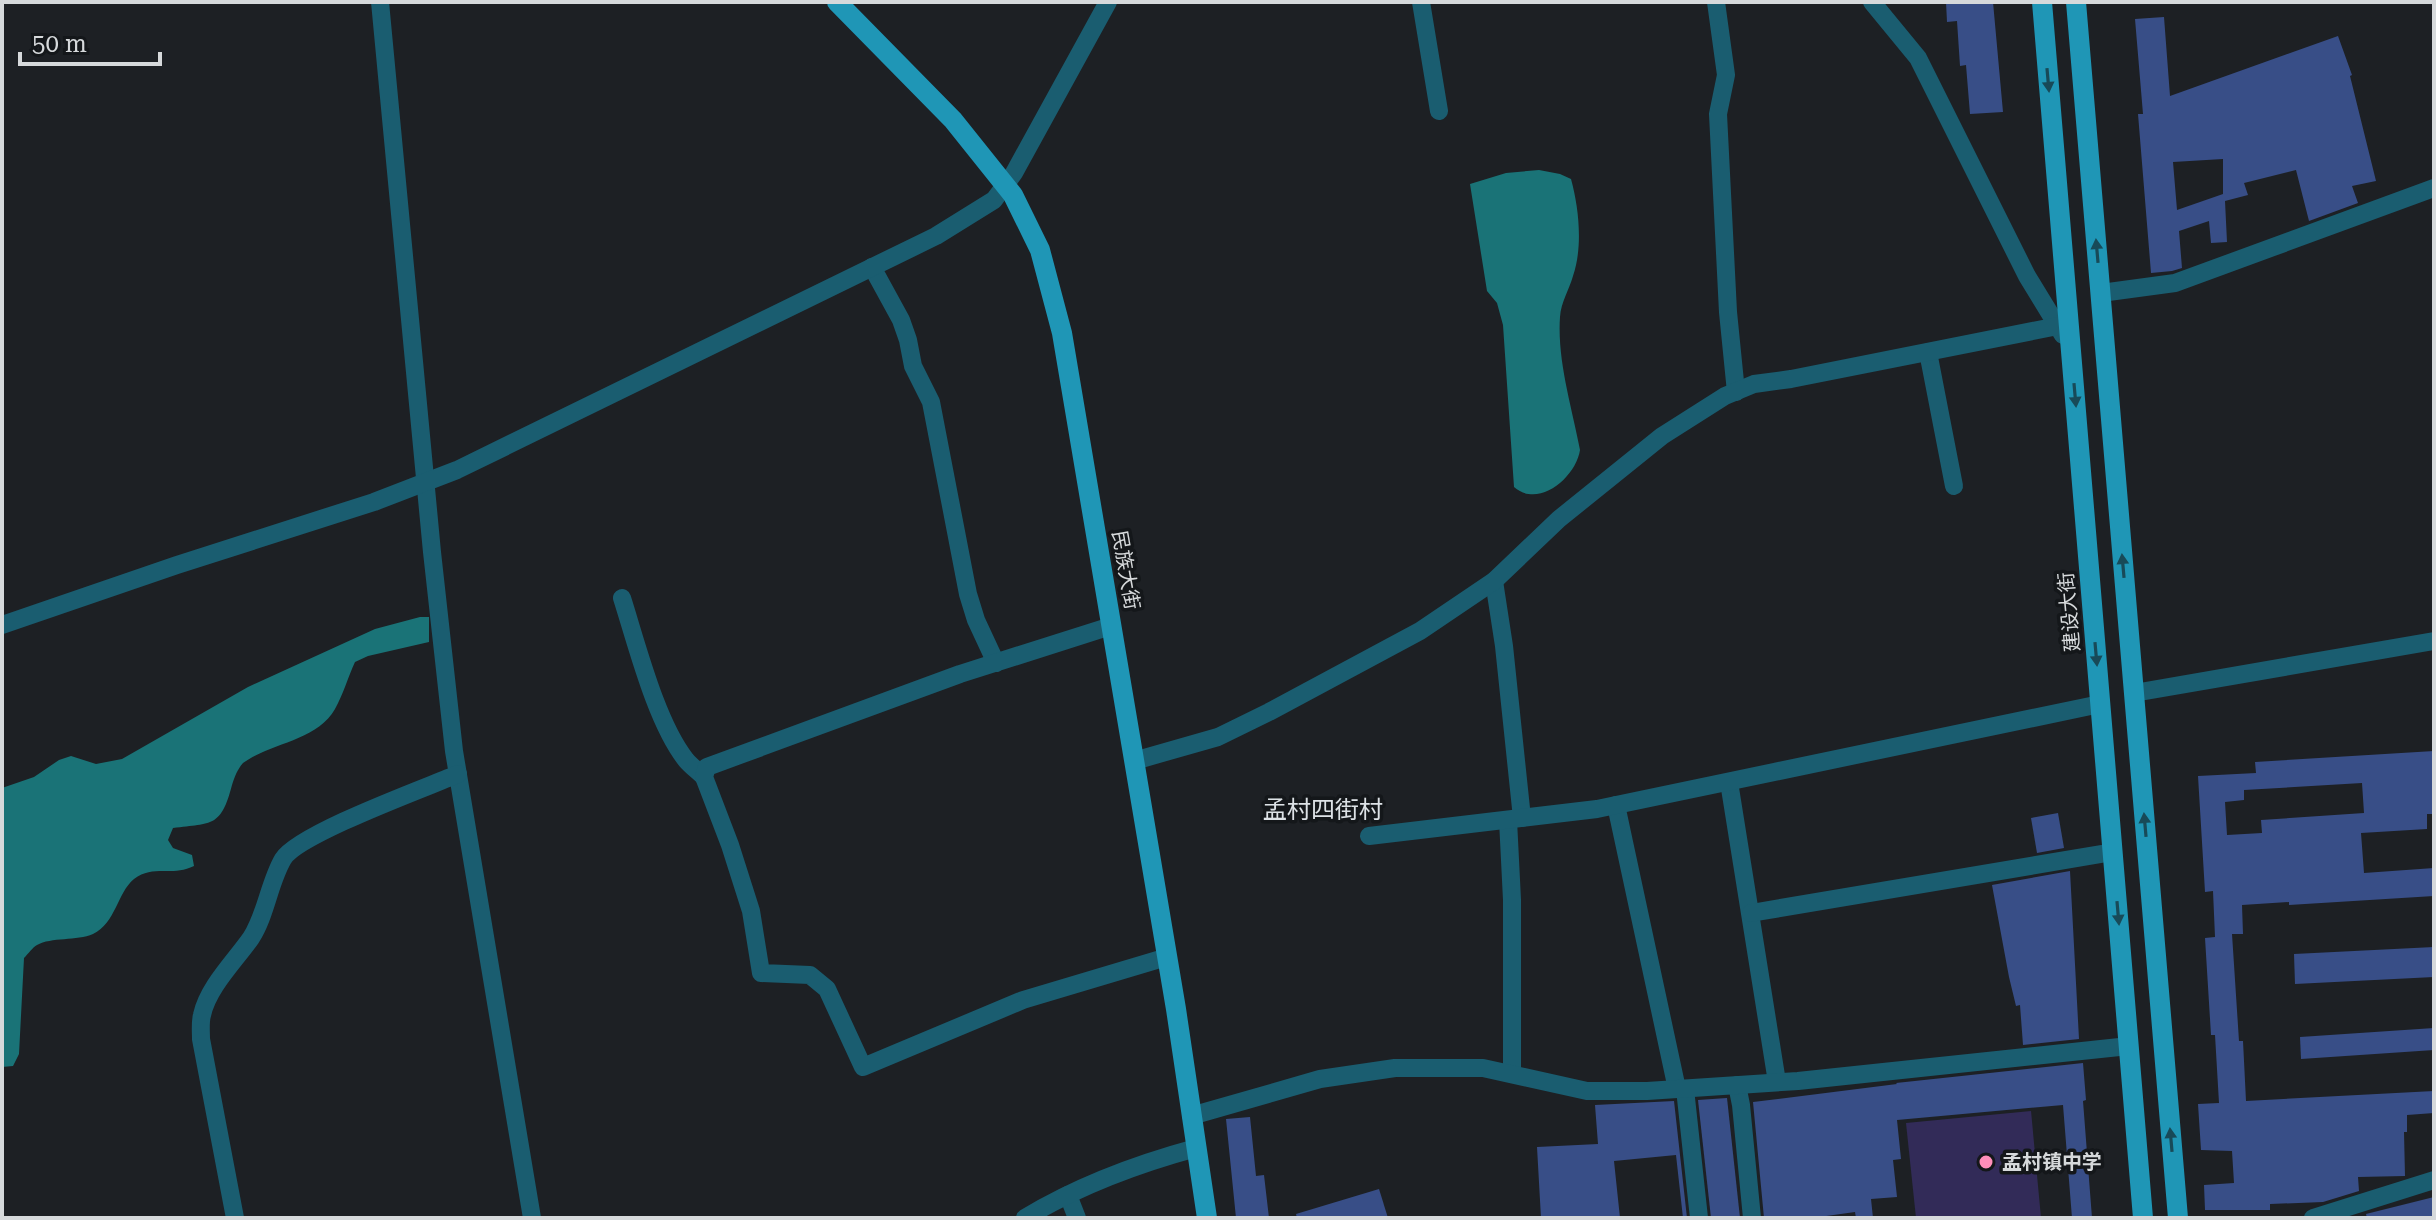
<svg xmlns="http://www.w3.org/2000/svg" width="2436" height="1220" viewBox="0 0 2436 1220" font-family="'Roboto Serif','Noto Sans SC',serif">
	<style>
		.green { fill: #322b58 }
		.water { fill: #1a7377 }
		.building { fill: #384e87; fill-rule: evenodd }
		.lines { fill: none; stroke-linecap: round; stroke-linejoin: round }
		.minor { stroke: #1a5d70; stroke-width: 18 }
		.major { stroke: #1f96b6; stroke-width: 20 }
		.oneway { fill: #184a58 }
		.poi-dot { fill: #ff8eba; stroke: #14171a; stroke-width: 3 }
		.labels { text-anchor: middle; stroke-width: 7; stroke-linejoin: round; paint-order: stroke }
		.street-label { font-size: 20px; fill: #d6d9db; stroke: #14171a }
		.poi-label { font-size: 20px; font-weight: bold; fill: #d6d9db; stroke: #14171a; text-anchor: start }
		.quarter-label { font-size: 24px; fill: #dde2e6; stroke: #14171a }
	</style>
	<rect width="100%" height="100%" fill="#1d2024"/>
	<!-- green -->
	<path class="green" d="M2031,1111L2041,1218H1916L1906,1123Z"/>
	<!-- water -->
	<g class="water">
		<path d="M1539,170L1560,174L1571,179C1579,208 1583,247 1573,276C1569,290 1561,302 1560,317C1557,361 1572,407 1580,450C1576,477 1539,509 1514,487L1503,325L1497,303L1487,291L1470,184L1506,173Z"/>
		<path d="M420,617H429V642L368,656L355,662C348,677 343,695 335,709C317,741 270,743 243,763C237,770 235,776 232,785C221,827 213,823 173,828L168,840L173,848L192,855L194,866C171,877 154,864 134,879C117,893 116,923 93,934C77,941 51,937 37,945C33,947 28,954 24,958L19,1054L13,1066L2,1067V788L34,777L59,760L71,756L96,764L122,759L248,687L375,629Z"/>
	</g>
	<!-- building -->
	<g class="building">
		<path d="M1946,2H1993L2003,112L1970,114L1966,65L1960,66L1957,21L1947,22Z"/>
		<path d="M2164,17L2170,96L2338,36L2352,75L2350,76L2376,181L2352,186L2358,203L2309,221L2296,170L2244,183L2248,195L2225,201L2227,242L2211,243L2209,221L2179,231L2182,268L2172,271L2151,273L2138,114H2143L2135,19ZM2223,159V194L2177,210L2173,162Z"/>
		<path d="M2434,751V814H2427V829L2361,833L2364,873L2434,868V896L2289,905V902L2242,905L2243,934H2232L2239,1041H2243L2246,1101L2434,1091V1113L2407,1115V1132H2404L2405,1176L2358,1177L2359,1191L2323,1202L2270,1204V1210H2205L2204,1185L2234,1183L2232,1151L2201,1150L2198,1104L2219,1103L2215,1035H2211L2205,938L2215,937L2213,891L2205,892L2198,776L2256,773L2255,762ZM2362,783L2364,813L2261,820L2262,833L2227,835L2225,802L2244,800V790Z"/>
		<path d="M2058,813L2064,848L2037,853L2031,818Z"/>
		<path d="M2070,871L2079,1039L2023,1045L2020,1005L2016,1006L2009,977L1992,885Z"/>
		<path d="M2434,947V977L2295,984L2294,954Z"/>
		<path d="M2434,1028V1050L2301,1059L2300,1037Z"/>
		<path d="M2083,1063L2086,1100L2083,1101L2092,1218H2072L2063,1105L1897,1120L1901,1159L1893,1160L1897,1197L1871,1199L1873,1218H1856L1855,1212L1812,1218H1764L1753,1102L1897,1084L1896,1083Z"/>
		<path d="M1727,1098L1740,1218H1711L1698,1100Z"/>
		<path d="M1674,1101L1687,1218H1683L1676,1155L1614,1161L1620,1218H1541L1537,1147L1598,1144L1595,1105Z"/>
		<path d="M1250,1117L1256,1176L1264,1175L1269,1218H1236L1226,1119Z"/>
		<path d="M1379,1189L1388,1218H1297L1296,1214Z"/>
		<path d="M2434,1197V1218H2367L2366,1214Z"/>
	</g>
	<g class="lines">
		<!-- minor -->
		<g class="minor">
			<path d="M380,2L432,552L454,751L532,1218"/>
			<path d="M1421,2L1439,111"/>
			<path d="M1716,2L1726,75L1718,114L1728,312L1736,392"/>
			<path d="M1872,2L1918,58L2027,276L2063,335"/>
			<path d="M872,267L901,320L908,340L913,366L931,402L968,594L976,620L996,663"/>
			<path d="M2101,293L2175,283L2434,188"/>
			<path d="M1928,352L1954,486"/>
			<path d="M1494,581L1504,646L1522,818"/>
			<path d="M622,598C637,645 656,722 686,760C691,766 698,771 704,777"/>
			<path d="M2,625L177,565L374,502L457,470L936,236L994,200L1014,173L1108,2"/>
			<path d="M1111,626L960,674L707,767L704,777L730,845L751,911L761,973L810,975L827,989L863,1067L1023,1000L1167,957"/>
			<path d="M2134,693L2434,641"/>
			<path d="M1134,761L1218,737L1269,712L1420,631L1494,581L1559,519L1662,436L1725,396L1754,384L1791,379L2058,326"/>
			<path d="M1729,782L1777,1082"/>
			<path d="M1616,805L1677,1089"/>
			<path d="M1508,820L1512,900V1074"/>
			<path d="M1369,836L1597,809L2100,704"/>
			<path d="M1751,913L2113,852"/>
			<path d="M1737,1085L1741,1105L1752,1218"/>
			<path d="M1685,1089L1699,1218"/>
			<path d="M1191,1116L1320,1079L1395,1068H1483L1587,1091H1647L1798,1081L2129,1046"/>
			<path d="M1068,1195L1077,1218"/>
			<path d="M235,1218L201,1039C201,1032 200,1022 202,1015C208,987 235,961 251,938C266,915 269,883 283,859C298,834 425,788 458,774"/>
			<path d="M1025,1218C1078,1186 1137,1164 1196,1148"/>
			<path d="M2313,1218L2434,1180"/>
		</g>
		<!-- major -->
		<g class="major">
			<path d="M837,2L953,120L1013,195L1040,250L1062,333L1176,1009L1207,1218"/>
			<path d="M2042,2L2143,1218"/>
			<path d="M2076,2L2178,1218"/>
		</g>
	</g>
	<!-- one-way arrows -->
	<defs><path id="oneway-solid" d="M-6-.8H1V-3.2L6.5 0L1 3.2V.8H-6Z" transform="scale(2)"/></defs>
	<g class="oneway">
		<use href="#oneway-solid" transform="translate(2048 80) rotate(85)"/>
		<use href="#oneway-solid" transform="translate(2097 251) rotate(-95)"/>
		<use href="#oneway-solid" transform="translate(2075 395) rotate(85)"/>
		<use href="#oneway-solid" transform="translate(2123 566) rotate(-95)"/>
		<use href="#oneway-solid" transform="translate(2096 654) rotate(85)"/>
		<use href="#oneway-solid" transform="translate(2145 825) rotate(-95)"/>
		<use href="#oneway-solid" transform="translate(2118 913) rotate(85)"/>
		<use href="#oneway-solid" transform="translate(2171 1140) rotate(-95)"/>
	</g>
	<!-- markers -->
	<circle class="poi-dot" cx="1986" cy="1162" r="8"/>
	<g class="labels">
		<!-- street labels -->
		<g class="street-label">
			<text transform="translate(1126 570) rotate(80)" y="7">民族大街</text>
			<text transform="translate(2069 612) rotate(-95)" y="7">建设大街</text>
		</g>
		<!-- poi labels -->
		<g class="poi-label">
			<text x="2002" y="1169">孟村镇中学</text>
		</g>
		<!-- quarter labels -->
		<g class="quarter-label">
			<text x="1323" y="818">孟村四街村</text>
		</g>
	</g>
	<!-- border -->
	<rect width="2436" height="1220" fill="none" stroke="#d6d9db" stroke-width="8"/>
	<!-- scale -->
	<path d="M20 52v12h140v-12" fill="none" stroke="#d6d9db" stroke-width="4"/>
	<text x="32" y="52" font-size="24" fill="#d6d9db" stroke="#14171a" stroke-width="6" paint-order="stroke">50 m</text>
</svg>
